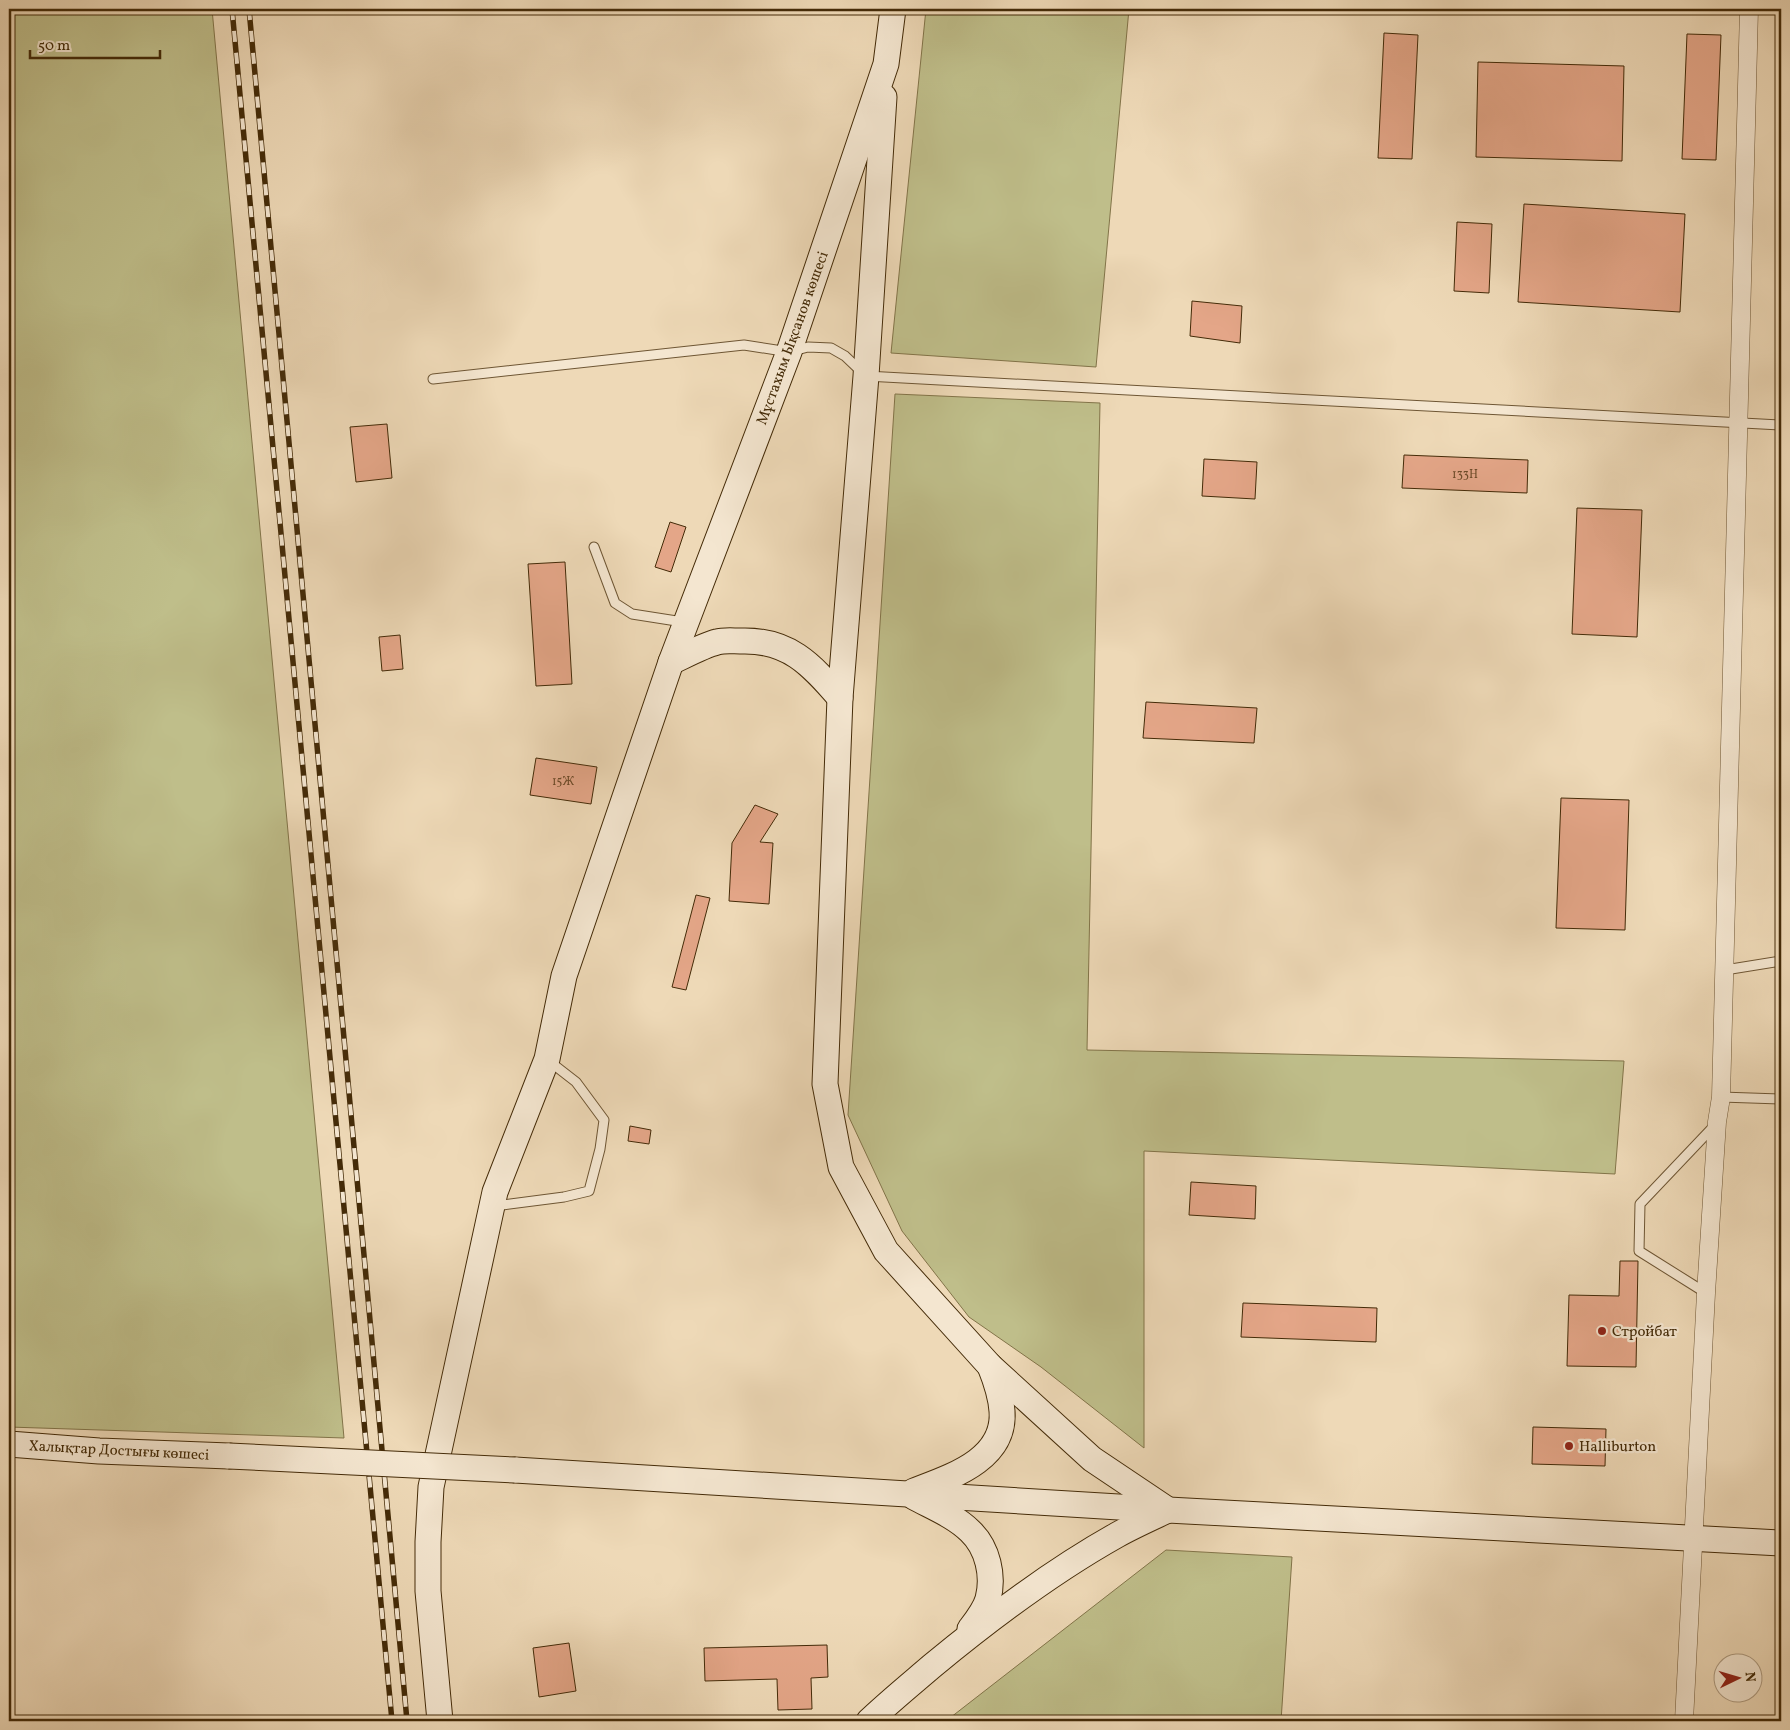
<svg xmlns="http://www.w3.org/2000/svg" width="1790" height="1730" viewBox="0 0 1790 1730" font-family="Vollkorn,serif">
	<style>
		.green { fill: #bfbe8a; stroke: #827449 }
		.building { fill: #e4a688; stroke: #442b08 }
		.lines { fill: none; stroke-linecap: round; stroke-linejoin: round }
		.lane-casing { stroke: #6e5634; stroke-width: 11 }
		.street-casing { stroke: #6e5634; stroke-width: 19 }
		.secondary-casing { stroke: #442b08; stroke-width: 27 }
		.lane { stroke: #f4e6d0; stroke-width: 9 }
		.street { stroke: #f4e6d0; stroke-width: 18 }
		.secondary { stroke: #f4e6d0; stroke-width: 25 }
		.rail-casing { stroke: #442b08; stroke-width: 5.5 }
		.rail { stroke: #f4e6d0; stroke-width: 4; stroke-dasharray: 11; stroke-linecap: butt }
		.secondary-bridge-casing { stroke: #442b08; stroke-width: 27; stroke-linecap: butt }
		.secondary-bridge { stroke: #f4e6d0; stroke-width: 25 }
		.poi-dot { fill: #8f2418; stroke: #f4e6d0; stroke-width: 2 }
		.labels { text-anchor: middle; stroke-width: 4.5; stroke-linejoin: round; paint-order: stroke }
		.number-label { font-size: 12px; fill: #6c4a28 }
		.street-label { font-size: 15px; fill: #442b08; stroke: #f4e6d0 }
		.poi-label { font-size: 15px; fill: #442b08; stroke: #f4e6d0; text-anchor: start }
	</style>
	<rect width="100%" height="100%" fill="#eed9b7"/>
	<filter id="stains"><feTurbulence type="fractalNoise" baseFrequency=".004" numOctaves="4"/><feColorMatrix values="0 0 0 0 .2 0 0 0 0 .09 0 0 0 0 .02 0 0 0 .5 -.17"/></filter>
	<radialGradient id="worn" r=".72"><stop offset=".6" stop-color="#630" stop-opacity="0"/><stop offset="1" stop-color="#630" stop-opacity=".3"/></radialGradient>
	<!-- green -->
	<g class="green">
		<path d="M9,9H212L344,1438L9,1427Z"/>
		<path d="M926,9H1129L1096,367L891,353Z"/>
		<path d="M895,394L1100,403L1087,1050L1624,1061L1615,1174L1144,1151V1448L1041,1367L969,1317L902,1231L848,1115Z"/>
		<path d="M1166,1550L1292,1557L1281,1721H946Z"/>
	</g>
	<!-- building -->
	<g class="building">
		<path d="M1384,33L1418,35L1412,159L1378,158Z"/>
		<path d="M1687,34L1721,35L1716,160L1682,159Z"/>
		<path d="M1478,62L1624,66L1622,161L1476,157Z"/>
		<path d="M1524,204L1685,214L1680,312L1518,302Z"/>
		<path d="M1457,222L1492,224L1489,293L1454,291Z"/>
		<path d="M1192,301L1242,306L1240,343L1190,336Z"/>
		<path d="M387,424L392,478L356,482L350,427Z"/>
		<path d="M1404,455L1528,460L1527,493L1402,488Z"/>
		<path d="M1204,459L1257,462L1255,499L1202,496Z"/>
		<path d="M1577,508L1642,510L1637,637L1572,634Z"/>
		<path d="M670,522L686,527L671,572L655,567Z"/>
		<path d="M565,562L572,684L536,686L528,564Z"/>
		<path d="M400,635L403,669L382,671L379,637Z"/>
		<path d="M1146,702L1257,708L1254,743L1143,738Z"/>
		<path d="M536,758L597,767L591,804L530,795Z"/>
		<path d="M1561,798L1629,800L1625,930L1556,928Z"/>
		<path d="M755,805L778,814L760,842L773,843L769,904L729,901L732,843Z"/>
		<path d="M696,895L710,898L686,990L672,987Z"/>
		<path d="M630,1126L651,1130L649,1144L628,1141Z"/>
		<path d="M1191,1182L1256,1186L1255,1219L1189,1215Z"/>
		<path d="M1620,1261H1638L1636,1367L1567,1366L1569,1295L1619,1296Z"/>
		<path d="M1243,1303L1377,1308L1376,1342L1241,1337Z"/>
		<path d="M1533,1427L1606,1429L1605,1466L1532,1464Z"/>
		<path d="M569,1643L576,1691L539,1697L533,1648Z"/>
		<path d="M827,1645L828,1677L811,1678L812,1709L778,1710L777,1679L705,1681L704,1648Z"/>
	</g>
	<g class="lines">
		<!-- lane casing -->
		<g class="lane-casing">
			<g id="lane">
				<path d="M433,379L744,345L789,352L808,347L831,348L845,356L866,376L1781,425"/>
				<path d="M594,547L615,603L632,614L683,622"/>
				<path d="M1725,970L1781,961"/>
				<path d="M1721,1097L1781,1099"/>
				<path d="M495,1206L564,1197L589,1191L600,1149L604,1120L576,1082L549,1061"/>
				<path d="M1706,1293L1639,1251L1640,1204L1715,1125"/>
			</g>
		</g>
		<!-- street casing -->
		<g class="street-casing">
			<path id="street" d="M1684,1721L1706,1293L1717,1122L1721,1097L1749,9"/>
		</g>
		<!-- secondary casing -->
		<g class="secondary-casing">
			<g id="secondary">
				<path d="M884,97L866,376L840,698L825,1084L841,1167L886,1251L990,1366L1092,1459L1168,1510"/>
				<path d="M671,662C684,656 704,645 717,642C724,640 733,641 740,641C788,639 811,664 840,698"/>
				<path d="M9,1444L99,1451L229,1456"/>
				<path d="M515,1470L1168,1510L1781,1543"/>
				<path d="M914,1491C950,1477 1006,1460 1002,1411C1001,1395 996,1381 990,1366"/>
				<path d="M914,1497C932,1507 955,1516 970,1531C988,1548 994,1576 988,1599C985,1610 977,1620 970,1629"/>
				<path d="M440,1721L428,1591V1542L431,1487L495,1192L547,1059L564,976L671,662L789,352L886,64L893,9"/>
				<path d="M869,1721C889,1702 911,1684 932,1666C990,1618 1051,1572 1117,1535C1133,1526 1151,1518 1168,1510"/>
			</g>
		</g>
		<!-- lane -->
		<use href="#lane" class="lane"/>
		<!-- street -->
		<use href="#street" class="street"/>
		<!-- secondary -->
		<use href="#secondary" class="secondary"/>
		<!-- rail casing -->
		<g class="rail-casing">
			<g id="rail">
				<path d="M232,9L392,1721"/>
				<path d="M249,9L407,1721"/>
			</g>
		</g>
		<!-- rail -->
		<use href="#rail" class="rail"/>
		<!-- secondary-bridge casing -->
		<g class="secondary-bridge-casing">
			<path id="secondary-bridge" d="M229,1456L515,1470"/>
		</g>
		<!-- secondary-bridge -->
		<use href="#secondary-bridge" class="secondary-bridge"/>
	</g>
	<!-- markers -->
	<g class="poi-dot">
		<circle cx="1602" cy="1331" r="5"/>
		<circle cx="1569" cy="1446" r="5"/>
	</g>
	<g class="labels">
		<!-- number labels -->
		<g class="number-label">
			<text x="1465" y="478">133Н</text>
			<text x="563" y="785">15Ж</text>
		</g>
		<!-- street labels -->
		<g class="street-label">
			<text transform="translate(792 338) rotate(-70)" y="5">Мұстахым Ықсанов көшесі</text>
			<text transform="translate(119 1450) rotate(3)" y="5">Халықтар Достығы көшесі</text>
		</g>
		<!-- poi labels -->
		<g class="poi-label">
			<text x="1612" y="1336">Стройбат</text>
			<text x="1579" y="1451">Halliburton</text>
		</g>
	</g>
	<!-- margin -->
	<rect width="1790" height="1730" fill="none" stroke="#eed9b7" stroke-width="30"/>
	<rect x="10" y="10" width="1770" height="1710" fill="none" stroke="#442b08" stroke-width="2.5"/>
	<rect x="15" y="15" width="1760" height="1700" fill="none" stroke="#442b08"/>
	<!-- north arrow -->
	<g transform="translate(1738 1678) rotate(85)"><circle r="24" fill="#f4e6d0" stroke="#ae9b80"/>
	<path d="M0-4L9 19L0 12L-9 19Z" fill="#8f2418"/>
	<text y="-8" font-size="14" font-weight="bold" text-anchor="middle" fill="#442b08">N</text>
	</g>
	<!-- scale -->
	<path d="M30 50v8h130v-8" fill="none" stroke="#442b08" stroke-width="2.5"/>
	<text x="38" y="50" font-size="15" fill="#442b08" stroke="#f4e6d0" stroke-width="4" paint-order="stroke">50 m</text>
	<rect width="100%" height="100%" filter="url(#stains)"/>
	<rect width="100%" height="100%" fill="url(#worn)"/>
</svg>
